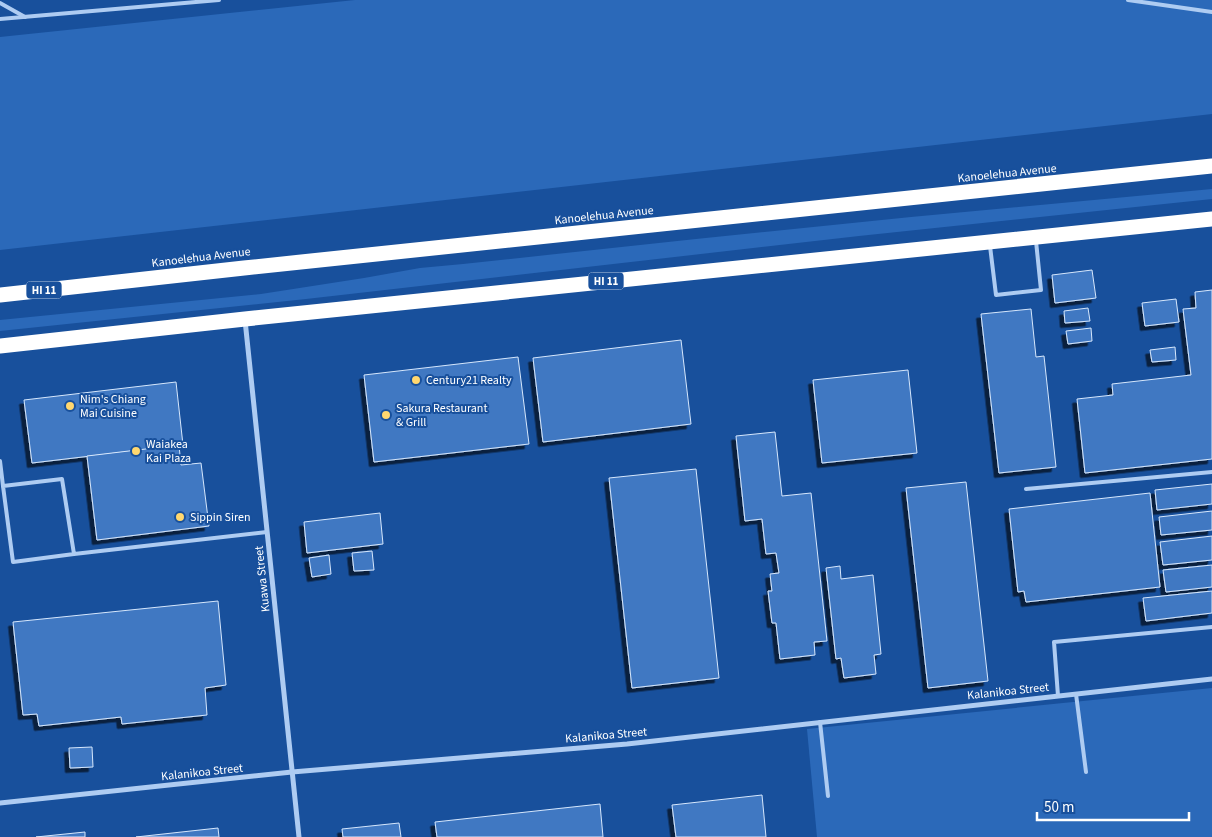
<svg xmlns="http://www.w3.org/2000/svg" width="1212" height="837" viewBox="0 0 1212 837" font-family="'Source Sans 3',sans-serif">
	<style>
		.green { fill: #2b69b9 }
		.building { fill: #4078c2; stroke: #d6e7fc; filter: url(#shadow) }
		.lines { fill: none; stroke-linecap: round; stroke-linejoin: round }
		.lane { stroke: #aeccf2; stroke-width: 4 }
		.street { stroke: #aeccf2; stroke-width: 5 }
		.highway { stroke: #fff; stroke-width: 15 }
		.poi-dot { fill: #ffd76f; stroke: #18509c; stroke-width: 2 }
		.labels { text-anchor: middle; stroke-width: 4; stroke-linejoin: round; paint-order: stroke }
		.shield { fill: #18509c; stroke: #bacae1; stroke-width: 1 }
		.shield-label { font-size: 11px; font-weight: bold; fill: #fff }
		.street-label { font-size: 12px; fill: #fff; stroke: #18509c }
		.poi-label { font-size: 12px; fill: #fff; stroke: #18509c; text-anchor: start }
	</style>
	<defs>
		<filter id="shadow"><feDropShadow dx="-4.5" dy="4.5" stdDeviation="0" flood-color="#0009"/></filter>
	</defs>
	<rect width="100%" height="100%" fill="#18509c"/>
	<!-- green -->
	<g class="green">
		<path d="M355,0H1212V114L0,250V37Z"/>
		<path d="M1212,189V199L859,236L306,299L0,331V320L261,294L364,278L420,268L463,264L696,239L911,217Z"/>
		<path d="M1212,688V837H817L807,729Z"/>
	</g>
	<!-- building -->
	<g class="building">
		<path d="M1092,270L1096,298L1055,303L1052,275Z"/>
		<path d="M1212,290V459L1085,473L1077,399L1113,395L1112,384L1191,375L1183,309L1196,308L1195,292Z"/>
		<path d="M1176,299L1179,322L1145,326L1142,303Z"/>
		<path d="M1088,308L1090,321L1065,323L1064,311Z"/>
		<path d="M1031,309L1036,357L1044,356L1056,467L999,473L981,314Z"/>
		<path d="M1091,328L1092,341L1068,344L1066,331Z"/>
		<path d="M681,340L691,424L543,442L533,358Z"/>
		<path d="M1175,347L1176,360L1152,362L1150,350Z"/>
		<path d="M518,357L529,444L374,462L364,375Z"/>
		<path d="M908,370L917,453L822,463L813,380Z"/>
		<path d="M176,382L183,445L32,463L24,400Z"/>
		<path d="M775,432L782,496L811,493L827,641L814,642L815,655L780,659L776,623H772L768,591H772L770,574L779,573L776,553L766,554L762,519L745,521L736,436Z"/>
		<path d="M179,445L181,465L201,463L209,526L97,540L87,456Z"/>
		<path d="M696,469L719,678L632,688L609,478Z"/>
		<path d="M966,482L988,681L928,688L906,488Z"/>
		<path d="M1212,484V504L1157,510L1155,490Z"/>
		<path d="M1150,493L1160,587L1026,602L1024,591L1018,592L1009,509Z"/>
		<path d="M1212,511V530L1161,535L1159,517Z"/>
		<path d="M380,513L383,544L307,553L304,522Z"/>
		<path d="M1212,536V560L1163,565L1160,542Z"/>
		<path d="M372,551L374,570L354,571L352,553Z"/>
		<path d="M329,555L331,574L312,577L309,558Z"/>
		<path d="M1212,565V587L1166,592L1163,570Z"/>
		<path d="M840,566L841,579L873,575L881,654L874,655L876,674L844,678L841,658L836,659L826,568Z"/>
		<path d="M1212,591V613L1146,621L1143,598Z"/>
		<path d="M218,601L226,685L205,688L207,715L122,724L121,717L39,726L37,714L23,715L13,622Z"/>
		<path d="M92,747L93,767L70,768L69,748Z"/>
		<path d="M762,795L766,837H676L672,805Z"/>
		<path d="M600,804L603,837H437L435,822Z"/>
		<path d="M399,823L401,837H343L342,829Z"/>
		<path d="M218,828L219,837H136Z"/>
		<path d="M85,832V837H36Z"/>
	</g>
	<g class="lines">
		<!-- lane -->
		<g class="lane">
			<path d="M1128,0L1212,12"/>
			<path d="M0,3L25,17"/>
			<path d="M0,19L219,0"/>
			<path d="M990,246L996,295L1041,290L1036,241"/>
			<path d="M0,461L3,486"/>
			<path d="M1026,489L1212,472"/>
			<path d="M74,554L62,479L3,486L13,562L74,554L267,532"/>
			<path d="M1076,694L1086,772"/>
			<path d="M1058,696L1054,642L1212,627"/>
			<path d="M820,722L828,796"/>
		</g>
		<!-- street -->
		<g class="street">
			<path d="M245,320L299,837"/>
			<path d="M0,803L292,772L627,744L1212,679"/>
		</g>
		<!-- highway -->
		<g class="highway">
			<path d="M0,295L244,268L1212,166"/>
			<path d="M0,346L245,319L1212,219"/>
		</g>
	</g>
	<!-- markers -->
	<g class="poi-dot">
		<circle cx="416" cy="380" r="5"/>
		<circle cx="70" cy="406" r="5"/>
		<circle cx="386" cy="415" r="5"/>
		<circle cx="136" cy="451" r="5"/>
		<circle cx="180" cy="517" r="5"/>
	</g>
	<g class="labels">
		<!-- shield labels -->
		<g class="shield">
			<rect x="588.5" y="272.5" width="35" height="17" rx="4"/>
			<rect x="26.5" y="281.5" width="35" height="17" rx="4"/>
		</g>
		<g class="shield-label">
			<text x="606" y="285">HI 11</text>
			<text x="44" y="294">HI 11</text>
		</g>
		<!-- street labels -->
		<g class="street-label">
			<text transform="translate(1007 173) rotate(-6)" y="4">Kanoelehua Avenue</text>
			<text transform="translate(604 215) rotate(-6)" y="4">Kanoelehua Avenue</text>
			<text transform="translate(201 257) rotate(-7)" y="4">Kanoelehua Avenue</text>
			<text transform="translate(262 579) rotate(-96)" y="4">Kuawa Street</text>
			<text transform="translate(1008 691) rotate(-6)" y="4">Kalanikoa Street</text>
			<text transform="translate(606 735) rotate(-5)" y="4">Kalanikoa Street</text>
			<text transform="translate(202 772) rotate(-6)" y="4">Kalanikoa Street</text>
		</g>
		<!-- poi labels -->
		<g class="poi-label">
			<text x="426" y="384">Century21 Realty</text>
			<text x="80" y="403">Nim's Chiang<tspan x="80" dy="14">Mai Cuisine</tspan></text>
			<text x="396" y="412">Sakura Restaurant<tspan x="396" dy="14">&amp; Grill</tspan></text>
			<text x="146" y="448">Waiakea<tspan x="146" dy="14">Kai Plaza</tspan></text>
			<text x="190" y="521">Sippin Siren</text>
		</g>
	</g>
	<!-- scale -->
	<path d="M1037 812v8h152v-8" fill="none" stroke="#ffffff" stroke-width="2.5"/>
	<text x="1044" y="812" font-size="15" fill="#ffffff" stroke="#18509c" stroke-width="4" paint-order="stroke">50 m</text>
</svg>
